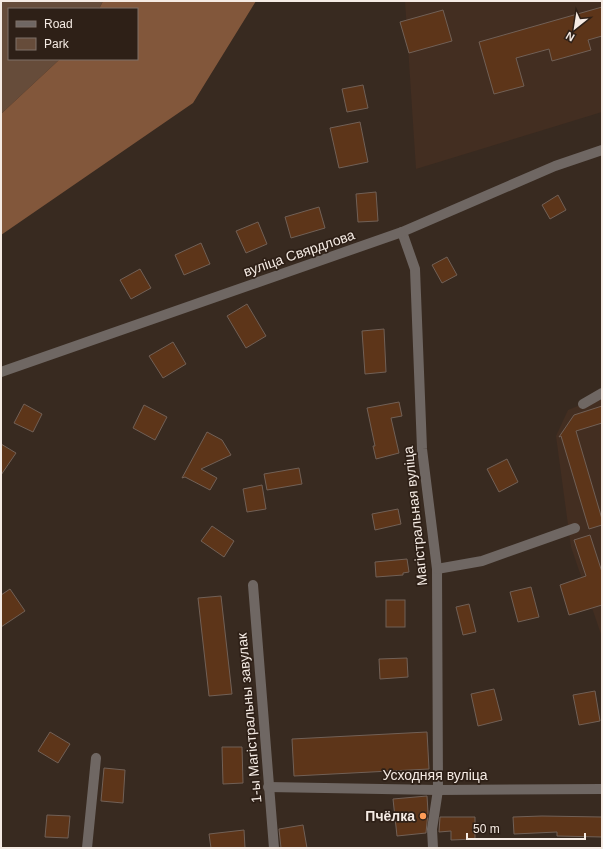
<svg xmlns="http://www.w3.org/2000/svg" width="603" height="849" viewBox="0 0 603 849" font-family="Arial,sans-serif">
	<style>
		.built { fill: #432e21 }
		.green { fill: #664c3a }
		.forest { fill: #82573b }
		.building { fill: #5d3519; stroke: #716056 }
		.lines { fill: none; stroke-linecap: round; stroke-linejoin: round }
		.street { stroke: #6f6763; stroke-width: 10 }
		.poi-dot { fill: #fe9c57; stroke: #2e2017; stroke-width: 1.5 }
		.labels { text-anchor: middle; stroke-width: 3.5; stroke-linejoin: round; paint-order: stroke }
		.street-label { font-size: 14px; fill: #f5ebe4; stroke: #2e2017 }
		.poi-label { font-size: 14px; font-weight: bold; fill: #f5ebe4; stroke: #2e2017; text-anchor: end }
	</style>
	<rect width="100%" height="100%" fill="#382a20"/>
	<!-- built -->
	<g class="built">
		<path d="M405,1H602V112L416,169Z"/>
		<path d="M602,396V637L571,547L556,436L568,410Z"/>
	</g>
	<!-- green -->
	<path class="green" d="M1,1H103L99,9H9V59H60L1,114Z"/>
	<!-- forest -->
	<path class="forest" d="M103,1H256L193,103L1,235V114L60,59H137V9H99Z"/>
	<!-- building -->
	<g class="building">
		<path d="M602,7V36L588,40L591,50L552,61L549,49L516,58L524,86L494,94L479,42Z"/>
		<path d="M443,10L452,41L409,53L400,22Z"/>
		<path d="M363,85L368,108L347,112L342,89Z"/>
		<path d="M360,122L368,162L339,168L330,128Z"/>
		<path d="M376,192L378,221L358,222L356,194Z"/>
		<path d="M558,195L566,210L550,219L542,205Z"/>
		<path d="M319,207L325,228L291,238L285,217Z"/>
		<path d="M258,222L267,244L246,253L236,231Z"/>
		<path d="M201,243L210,264L184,275L175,255Z"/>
		<path d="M447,257L457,275L442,283L432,265Z"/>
		<path d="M140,269L151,288L131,299L120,280Z"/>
		<path d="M247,304L266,336L246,348L227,316Z"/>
		<path d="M384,329L386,372L365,374L362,331Z"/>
		<path d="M173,342L186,364L163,378L149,356Z"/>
		<path d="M399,402L402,416L391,418L399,453L376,459L373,446H375L367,408Z"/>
		<path d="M24,404L42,414L33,432L14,423Z"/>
		<path d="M144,405L167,417L155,440L133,428Z"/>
		<path d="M602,406V423L576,431L602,519V525L589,529L561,436L559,437L574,415Z"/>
		<path d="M207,432L222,440L231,455L201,469L217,478L210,490L185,477L182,478Z"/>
		<path d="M1,444L16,453L1,475Z"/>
		<path d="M507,459L518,482L499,492L487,469Z"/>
		<path d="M299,468L302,484L267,490L264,474Z"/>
		<path d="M262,485L266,509L247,512L243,489Z"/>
		<path d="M398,509L401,524L375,530L372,514Z"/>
		<path d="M212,526L234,541L224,557L201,541Z"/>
		<path d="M590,535L602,572V605L569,615L560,585L586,576L574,540Z"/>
		<path d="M407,559L409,572L403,573V575L376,577L375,562Z"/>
		<path d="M531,587L539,617L518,622L510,592Z"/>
		<path d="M10,589L25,611L1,627V595Z"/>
		<path d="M221,596L232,694L209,696L198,598Z"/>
		<rect x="386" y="600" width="19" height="27"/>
		<path d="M469,604L476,632L463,635L456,607Z"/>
		<path d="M407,658L408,677L380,679L379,659Z"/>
		<path d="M494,689L502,720L478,726L471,694Z"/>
		<path d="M595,691L600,721L579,725L573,695Z"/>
		<path d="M50,732L70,744L58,763L38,751Z"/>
		<path d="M427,732L429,769L294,776L292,739Z"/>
		<path d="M222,747H242L243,783L223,784Z"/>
		<path d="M104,768L125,770L123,803L101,801Z"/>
		<path d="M427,796L428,812L426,833L397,836L393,799Z"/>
		<path d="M47,815L70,816L68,838L45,837Z"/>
		<path d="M542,816L602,817V837L557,836V832L514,834L513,817Z"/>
		<path d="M440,817H475V839L451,840V831L439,832Z"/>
		<path d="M303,825L307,848H281L279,829Z"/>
		<path d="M244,830L245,848H211L209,834Z"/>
	</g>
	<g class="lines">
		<!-- street -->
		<g class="street">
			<path d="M402,232L415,269L422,449L437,569L438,790L432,829L433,848"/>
			<path d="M1,372L402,232L555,166L602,150"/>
			<path d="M583,404L602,393"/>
			<path d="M437,569L482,561L575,528"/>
			<path d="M253,585L274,848"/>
			<path d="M268,787L438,790L602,789"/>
			<path d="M87,848L96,758"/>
		</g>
	</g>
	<!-- markers -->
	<circle class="poi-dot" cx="423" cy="816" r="4"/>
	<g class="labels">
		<!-- street labels -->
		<g class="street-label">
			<text transform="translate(299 253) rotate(-19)" y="5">вуліца Свярдлова</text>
			<text transform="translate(415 516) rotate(-96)" y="5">Магістральная вуліца</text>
			<text transform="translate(249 718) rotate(-95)" y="5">1-ы Магістральны завулак</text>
			<text x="435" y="780">Усходняя вуліца</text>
		</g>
		<!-- poi labels -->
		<g class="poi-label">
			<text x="415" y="821">Пчёлка</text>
		</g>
	</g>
	<!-- border -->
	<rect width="603" height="849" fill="none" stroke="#f5ebe4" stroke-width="4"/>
	<!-- legend -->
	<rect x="8" y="8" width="130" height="52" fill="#2e2017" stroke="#7e7169"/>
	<rect x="16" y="21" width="20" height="6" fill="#6f6763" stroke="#7e7169"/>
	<text x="44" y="28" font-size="12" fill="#f5ebe4">Road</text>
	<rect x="16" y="38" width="20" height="12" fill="#664c3a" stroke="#7e7169"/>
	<text x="44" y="48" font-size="12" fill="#f5ebe4">Park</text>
	<!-- north arrow -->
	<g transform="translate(575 28) rotate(210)" stroke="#2e2017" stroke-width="3" paint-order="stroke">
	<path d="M0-3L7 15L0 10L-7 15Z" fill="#f5ebe4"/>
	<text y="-6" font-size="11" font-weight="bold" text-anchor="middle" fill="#f5ebe4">N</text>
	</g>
	<!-- scale -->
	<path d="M467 833v6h118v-6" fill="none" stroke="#f5ebe4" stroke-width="2"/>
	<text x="473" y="833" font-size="12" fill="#f5ebe4" stroke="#2e2017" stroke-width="3" paint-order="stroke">50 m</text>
</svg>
